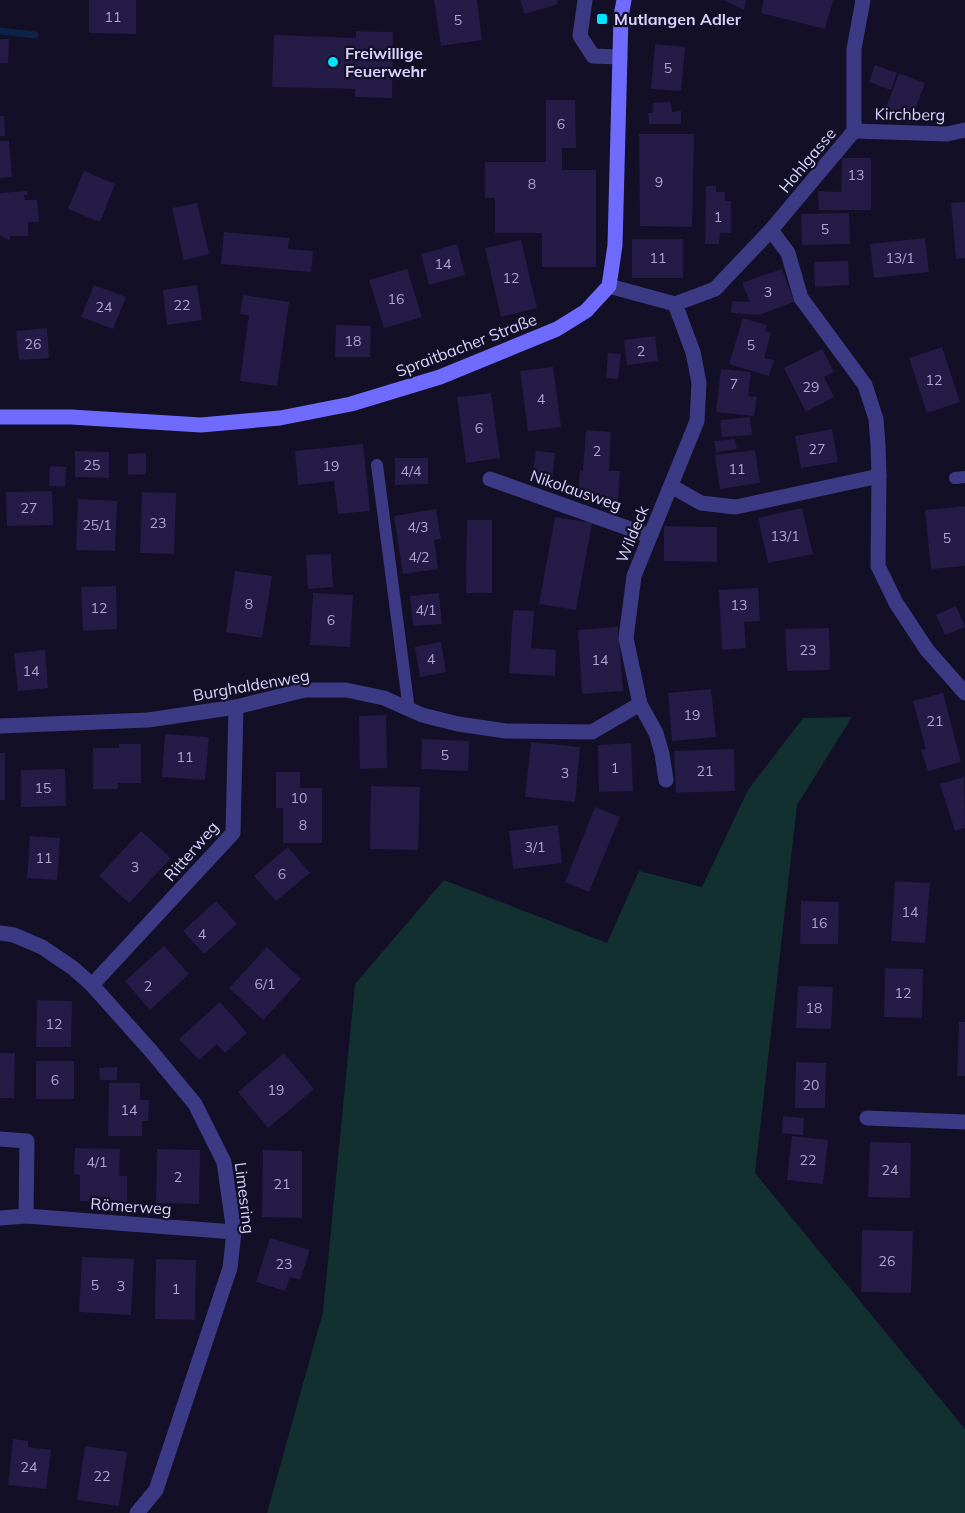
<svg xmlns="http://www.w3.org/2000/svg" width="965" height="1513" viewBox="0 0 965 1513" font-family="Mulish,sans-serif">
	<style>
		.green { fill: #12302f }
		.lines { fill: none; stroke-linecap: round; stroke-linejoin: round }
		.stream { stroke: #0c2248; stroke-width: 7 }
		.building { fill: #241b47 }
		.lane { stroke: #3d3a85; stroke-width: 12 }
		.street { stroke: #3d3a85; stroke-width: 15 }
		.secondary { stroke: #6f6bff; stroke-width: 15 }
		.poi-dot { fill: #00e5ff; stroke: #130f26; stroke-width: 2 }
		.labels { text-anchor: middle; stroke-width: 4.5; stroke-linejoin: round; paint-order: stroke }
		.number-label { font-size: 14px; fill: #aca6d1 }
		.poi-label { font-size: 16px; font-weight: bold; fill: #d9d4ff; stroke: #130f26; text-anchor: start }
		.street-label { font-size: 16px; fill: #d9d4ff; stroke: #130f26 }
	</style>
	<rect width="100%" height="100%" fill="#130f26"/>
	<!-- green -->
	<path class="green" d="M852,717L797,805L755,1173L965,1429V1513H267L323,1312L355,984L444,880L607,943L639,871L702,887L748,790L803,718Z"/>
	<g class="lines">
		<!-- stream -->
		<path class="stream" d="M0,31L35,35"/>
	</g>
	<!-- building -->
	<g class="building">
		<path d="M89,0H136V34L89,33Z"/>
		<path d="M434,0H477L482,40L441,46Z"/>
		<path d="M520,0H557L558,4L525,14Z"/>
		<path d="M723,0H746L744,10Z"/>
		<path d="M764,0H833L825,29L761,13Z"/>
		<path d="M356,31L393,32L392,98L355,97V89L272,87L274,35L356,38Z"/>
		<path d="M0,39H9L8,63H0Z"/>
		<path d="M655,44L685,47L681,91L651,89Z"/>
		<path d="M875,65L897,73L891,90L869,82Z"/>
		<path d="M899,73L925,83L910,123L884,113Z"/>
		<path d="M546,100H575L576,148H562V170H596V267H542V233H495V198H485V162H546Z"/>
		<path d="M671,102L672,112L681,111V124H649L648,113H653V103Z"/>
		<path d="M0,116H4L5,136H0Z"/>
		<path d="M639,134H694L692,227L640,226Z"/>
		<path d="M0,141H9L12,177L0,178Z"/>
		<path d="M842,158H871V210H819L818,191L841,192Z"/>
		<path d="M84,171L115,184L100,222L68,209Z"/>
		<path d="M706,186H716V192H725V201H731V233H720L719,244H705Z"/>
		<path d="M27,191L28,195H24L25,200H37L39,222H28V236H10V241L0,235V193Z"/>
		<path d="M965,202V258L956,259L951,203Z"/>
		<path d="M197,203L209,254L184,260L172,208Z"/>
		<path d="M849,213L850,244L802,245L801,214Z"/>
		<path d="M224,232L289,238L288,249L313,251L311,272L221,264Z"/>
		<path d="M925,238L929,272L874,278L870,244Z"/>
		<rect x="632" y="239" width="51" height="39"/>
		<path d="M521,240L537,308L501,317L485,248Z"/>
		<path d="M457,244L465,275L429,285L421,254Z"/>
		<path d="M848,261L849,285L815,287L814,262Z"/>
		<path d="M407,269L422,317L384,328L369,280Z"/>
		<path d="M782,269L794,302L759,315L731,313L732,301L750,302L742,283Z"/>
		<path d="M94,285L126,297L113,329L81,317Z"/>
		<path d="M197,285L202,320L167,325L163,290Z"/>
		<path d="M243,295L289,302L277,386L240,381L249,315L240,314Z"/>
		<path d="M743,318L767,325L765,331L771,333L764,358L774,360L769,376L729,364Z"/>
		<path d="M336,325L371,326L370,357H335Z"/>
		<path d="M47,328L49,358L19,360L16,331Z"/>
		<path d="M655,336L658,361L627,365L624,340Z"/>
		<path d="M942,347L960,402L927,413L909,358Z"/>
		<path d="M822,349L834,372L824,377L834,397L806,412L784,368Z"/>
		<path d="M608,353L621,354L618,379L606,378Z"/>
		<path d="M553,367L561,427L528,431L520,371Z"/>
		<path d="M721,369L751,372L748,396L757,397L754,416L716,412Z"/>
		<path d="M491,393L500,458L466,463L457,397Z"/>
		<path d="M750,417L752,435L722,437L720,420Z"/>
		<path d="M832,429L838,462L801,468L795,436Z"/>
		<path d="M586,430L611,432L609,471H620L618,500L578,497L580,470L583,471Z"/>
		<path d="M735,439L737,449L716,452L714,441Z"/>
		<path d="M363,444L370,511L338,514L334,481L298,485L295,451Z"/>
		<path d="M755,450L760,483L720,489L715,455Z"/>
		<path d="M75,451L109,452V478L75,477Z"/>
		<path d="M536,451L555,453L552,481L532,479Z"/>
		<path d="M146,453V474L128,475V454Z"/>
		<path d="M395,458H428V484L395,485Z"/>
		<path d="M50,466L66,467L65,487L49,486Z"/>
		<path d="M52,491L53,525L7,526L6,492Z"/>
		<path d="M142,492L176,493L174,554L140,553Z"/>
		<path d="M78,499L117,501L115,551L76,550Z"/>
		<path d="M965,506V566L931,569L925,510Z"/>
		<path d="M802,508L813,554L768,563L758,518Z"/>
		<path d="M436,509L441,539L434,540L438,569L403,574L394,516Z"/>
		<path d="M555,517L592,523L576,610L539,604Z"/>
		<path d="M467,520H492V593H466Z"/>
		<path d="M664,526L717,527V562L664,561Z"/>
		<path d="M331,554L333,587L308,589L306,555Z"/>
		<path d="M235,571L272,576L262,638L226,632Z"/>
		<path d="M116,586L117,629L83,631L81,587Z"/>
		<path d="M758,588L760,621L744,622L746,648L722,650L719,590Z"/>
		<path d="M313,593L353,595L350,647L310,645Z"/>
		<path d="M439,593L442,624L413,626L410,596Z"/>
		<path d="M956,606L965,627L945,635L936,615Z"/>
		<path d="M513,610L534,611L531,648L556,650L555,676L509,673Z"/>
		<path d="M618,627L623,691L582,694L578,630Z"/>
		<path d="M829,628L830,670L787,671L785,629Z"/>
		<path d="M441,642L446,672L420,677L415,647Z"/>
		<path d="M45,650L48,688L18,691L14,653Z"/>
		<path d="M711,689L716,737L672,741L668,693Z"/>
		<path d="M943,693L961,762L928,771L921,750L926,749L913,701Z"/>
		<path d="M386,715L387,768L360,769L359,716Z"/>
		<path d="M165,734L209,737L205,780L162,777Z"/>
		<path d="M422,739L469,741L468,771L421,769Z"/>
		<path d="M531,742L580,747L575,802L525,797Z"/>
		<path d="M631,743L633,791L599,792L598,745Z"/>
		<path d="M119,744H141V783H118V789H93V748H119Z"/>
		<path d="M734,749L735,791L676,793L674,751Z"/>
		<rect x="0" y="753" width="5" height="47"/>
		<path d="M65,769L66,806L21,807V770Z"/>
		<path d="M276,772H300V788H322V843H283V808H276Z"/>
		<path d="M964,777L965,828L955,831L940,784Z"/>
		<path d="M371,786L420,787L418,850L370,849Z"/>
		<path d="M595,807L620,817L589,892L565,882Z"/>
		<path d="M558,825L562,863L513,869L509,831Z"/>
		<path d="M141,831L171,858L129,903L99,876Z"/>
		<path d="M30,836L60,838L57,880L27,878Z"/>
		<path d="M288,847L310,873L276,901L254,876Z"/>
		<path d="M895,881L930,883L925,943L891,941Z"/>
		<path d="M216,901L237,924L204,954L183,931Z"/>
		<path d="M801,901L839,902L838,944H800Z"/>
		<path d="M164,946L189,974L150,1010L125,981Z"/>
		<path d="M267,947L301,979L263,1020L229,988Z"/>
		<path d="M885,968L923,969L922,1018L884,1017Z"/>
		<path d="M798,986L833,987L831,1029L796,1028Z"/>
		<path d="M37,1000L72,1001L71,1047H36Z"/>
		<path d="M220,1002L247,1033L225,1053L217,1044L199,1060L179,1039Z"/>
		<path d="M959,1022H965V1076H957Z"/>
		<path d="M0,1053H15L14,1098H0Z"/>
		<path d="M284,1053L314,1089L268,1128L238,1092Z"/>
		<rect x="36" y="1061" width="38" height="38"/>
		<path d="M796,1062L826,1063L825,1108H795Z"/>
		<path d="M117,1067V1080H100L99,1068Z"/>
		<path d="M109,1083H140V1100H149L148,1121H142V1136H108Z"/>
		<path d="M783,1116L804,1118L803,1135L782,1133Z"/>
		<path d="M792,1136L828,1140L823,1184L787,1180Z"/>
		<path d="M870,1142L911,1143L910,1198L868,1197Z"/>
		<path d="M75,1148L120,1149L119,1176H127V1202L80,1201V1175L74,1174Z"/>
		<path d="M157,1149L200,1150L199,1204L156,1203Z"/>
		<path d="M263,1150L302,1151V1218L262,1217Z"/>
		<path d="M862,1230L913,1231L911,1293L861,1292Z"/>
		<path d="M270,1238L310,1250L300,1280L290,1277L285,1291L256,1282Z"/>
		<path d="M82,1257L134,1259L131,1315L79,1312Z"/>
		<path d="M156,1259L196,1260L195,1320L155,1319Z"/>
		<path d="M13,1439L28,1441V1447L51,1450L46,1489L8,1485Z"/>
		<path d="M85,1446L127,1452L119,1506L77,1500Z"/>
	</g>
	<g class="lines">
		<!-- lane -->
		<g class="lane">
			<path d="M377,465L409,710"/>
			<path d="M955,478L965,477"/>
		</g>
		<!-- street -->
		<g class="street">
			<path d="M585,0L580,36L593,56L620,57"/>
			<path d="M854,131L947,134L965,130"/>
			<path d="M771,230L788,253L801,298L865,385L876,419L878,445L879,476L878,566L896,603L927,650L965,693"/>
			<path d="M609,286L675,304L715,289L771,230L854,131V49L863,0"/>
			<path d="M490,479L650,536"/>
			<path d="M671,486L701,503L736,507L879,476"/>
			<path d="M0,726L148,720L236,707L305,690H346L384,698L422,715L458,724L506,731L592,732L640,704"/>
			<path d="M666,780L662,754L656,733L640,704L626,638L634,576L697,421L699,383L693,352L675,304"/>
			<path d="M0,933L14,935L42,947L73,968L92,985L151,1051L195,1104L224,1162L234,1232L230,1268L156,1490L137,1513"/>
			<path d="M92,985L233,833L236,707"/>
			<path d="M867,1118L965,1122"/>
			<path d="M0,1139L27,1141L26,1216L0,1218"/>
			<path d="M26,1216L234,1232"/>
		</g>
		<!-- secondary -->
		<path class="secondary" d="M0,417H71L201,425L280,418L351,404L440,377L557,329L586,311L609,286L615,245L621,16L624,0"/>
	</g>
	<!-- markers -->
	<g class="poi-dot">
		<rect x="596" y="13" width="12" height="12" rx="3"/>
		<circle cx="333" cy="62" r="6"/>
	</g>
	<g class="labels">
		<!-- number labels -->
		<g class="number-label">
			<text x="113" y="22">11</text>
			<text x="458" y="25">5</text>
			<text x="668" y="73">5</text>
			<text x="561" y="129">6</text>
			<text x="856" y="180">13</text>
			<text x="659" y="187">9</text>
			<text x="532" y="189">8</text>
			<text x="718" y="222">1</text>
			<text x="825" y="234">5</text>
			<text x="658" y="263">11</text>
			<text x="900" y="263">13/1</text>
			<text x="443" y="269">14</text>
			<text x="511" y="283">12</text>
			<text x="768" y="297">3</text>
			<text x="396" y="304">16</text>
			<text x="182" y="310">22</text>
			<text x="104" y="312">24</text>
			<text x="353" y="346">18</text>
			<text x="33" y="349">26</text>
			<text x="751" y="350">5</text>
			<text x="641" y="356">2</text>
			<text x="934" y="385">12</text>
			<text x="734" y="389">7</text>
			<text x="811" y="392">29</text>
			<text x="541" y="404">4</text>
			<text x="479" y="433">6</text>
			<text x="817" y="454">27</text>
			<text x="597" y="456">2</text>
			<text x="92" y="470">25</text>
			<text x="331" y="471">19</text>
			<text x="737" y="474">11</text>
			<text x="411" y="476">4/4</text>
			<text x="29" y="513">27</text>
			<text x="158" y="528">23</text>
			<text x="97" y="530">25/1</text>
			<text x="418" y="532">4/3</text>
			<text x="785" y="541">13/1</text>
			<text x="947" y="543">5</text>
			<text x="419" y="562">4/2</text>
			<text x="249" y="609">8</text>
			<text x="739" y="610">13</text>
			<text x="99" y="613">12</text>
			<text x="426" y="615">4/1</text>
			<text x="331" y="625">6</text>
			<text x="808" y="655">23</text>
			<text x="431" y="664">4</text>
			<text x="600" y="665">14</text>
			<text x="31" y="676">14</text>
			<text x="692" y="720">19</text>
			<text x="935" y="726">21</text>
			<text x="445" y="760">5</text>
			<text x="185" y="762">11</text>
			<text x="615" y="773">1</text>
			<text x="705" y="776">21</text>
			<text x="565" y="778">3</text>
			<text x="43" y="793">15</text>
			<text x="299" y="803">10</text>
			<text x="303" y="830">8</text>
			<text x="535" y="852">3/1</text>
			<text x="44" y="863">11</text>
			<text x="135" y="872">3</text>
			<text x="282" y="879">6</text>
			<text x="910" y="917">14</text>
			<text x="819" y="928">16</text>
			<text x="202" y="939">4</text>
			<text x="265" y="989">6/1</text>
			<text x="148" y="991">2</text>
			<text x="903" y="998">12</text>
			<text x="814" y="1013">18</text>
			<text x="54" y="1029">12</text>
			<text x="55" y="1085">6</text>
			<text x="811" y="1090">20</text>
			<text x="276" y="1095">19</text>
			<text x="129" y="1115">14</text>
			<text x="808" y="1165">22</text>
			<text x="97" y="1167">4/1</text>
			<text x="890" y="1175">24</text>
			<text x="178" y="1182">2</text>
			<text x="282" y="1189">21</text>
			<text x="887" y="1266">26</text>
			<text x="284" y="1269">23</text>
			<text x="95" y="1290">5</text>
			<text x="121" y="1291">3</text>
			<text x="176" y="1294">1</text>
			<text x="29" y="1472">24</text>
			<text x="102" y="1481">22</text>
		</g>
		<!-- poi labels -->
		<g class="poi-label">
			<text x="614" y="25">Mutlangen Adler</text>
			<text x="345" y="59">Freiwillige<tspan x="345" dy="18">Feuerwehr</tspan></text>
		</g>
		<!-- street labels -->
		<g class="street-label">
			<text transform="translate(910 114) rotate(1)" y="6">Kirchberg</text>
			<text transform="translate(807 160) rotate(-50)" y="6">Hohlgasse</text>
			<text transform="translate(466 345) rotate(-21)" y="6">Spraitbacher Straße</text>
			<text transform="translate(576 490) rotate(19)" y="6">Nikolausweg</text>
			<text transform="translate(632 534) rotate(-68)" y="6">Wildeck</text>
			<text transform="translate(251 685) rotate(-10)" y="6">Burghaldenweg</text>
			<text transform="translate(191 851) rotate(-49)" y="6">Ritterweg</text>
			<text transform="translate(245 1198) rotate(83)" y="6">Limesring</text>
			<text transform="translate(131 1206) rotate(4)" y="6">Römerweg</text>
		</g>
	</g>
</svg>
